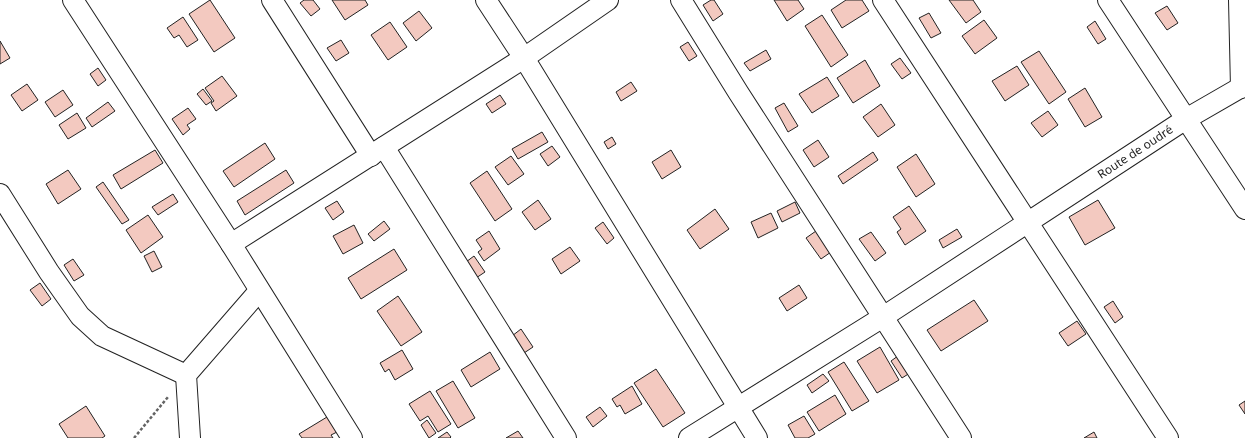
<svg xmlns="http://www.w3.org/2000/svg" width="1245" height="438" viewBox="0 0 1245 438" font-family="'Noto Sans',sans-serif">
	<style>
		.building { fill: #f3c9c0; stroke: #222 }
		.lines { fill: none; stroke-linecap: round; stroke-linejoin: round }
		.minor-casing { stroke: #222; stroke-width: 22 }
		.path { stroke: #646464; stroke-width: 2.5; stroke-dasharray: 3 2; stroke-linecap: butt }
		.minor { stroke: #fff; stroke-width: 20 }
		.labels { text-anchor: middle; stroke-width: 3; stroke-linejoin: round; paint-order: stroke }
		.street-label { font-size: 12px; fill: #222; stroke: #fff }
	</style>
	<rect width="100%" height="100%" fill="#fff"/>
	<!-- building -->
	<g class="building">
		<path d="M210,0L235,38L214,52L189,14Z"/>
		<path d="M304,0H313L320,9L311,16L300,3Z"/>
		<path d="M332,0H365L368,5L345,20Z"/>
		<path d="M711,0H714L723,14L713,21L703,5Z"/>
		<path d="M774,0H798L804,9L787,21Z"/>
		<path d="M846,0H862L869,11L842,28L831,10Z"/>
		<path d="M949,0H973L981,12L966,23Z"/>
		<path d="M1167,6L1178,23L1167,30L1155,13Z"/>
		<path d="M419,11L432,28L416,41L403,23Z"/>
		<path d="M929,13L941,33L931,38L919,18Z"/>
		<path d="M822,15L848,55L831,67L805,26Z"/>
		<path d="M183,17L198,40L187,47L179,35L174,38L167,28Z"/>
		<path d="M984,20L997,38L975,54L962,36Z"/>
		<path d="M1095,21L1106,39L1098,44L1087,27Z"/>
		<path d="M390,22L407,47L388,60L371,35Z"/>
		<path d="M341,40L349,53L336,61L327,48Z"/>
		<path d="M0,41L10,58L0,64Z"/>
		<path d="M688,42L697,56L689,61L680,47Z"/>
		<path d="M766,50L771,59L750,71L744,63Z"/>
		<path d="M1039,51L1066,92L1049,104L1021,62Z"/>
		<path d="M900,58L911,73L902,79L891,64Z"/>
		<path d="M865,60L880,86L853,103L837,78Z"/>
		<path d="M1017,66L1029,85L1005,101L992,81Z"/>
		<path d="M98,68L106,80L98,86L90,74Z"/>
		<path d="M222,76L237,96L216,111L211,103L214,101L205,88Z"/>
		<path d="M827,77L839,96L812,113L799,94Z"/>
		<path d="M631,82L637,91L621,101L616,92Z"/>
		<path d="M27,84L38,100L22,111L11,95Z"/>
		<path d="M1085,88L1102,117L1085,127L1068,99Z"/>
		<path d="M203,89L212,101L206,105L197,94Z"/>
		<path d="M63,90L73,105L55,117L45,102Z"/>
		<path d="M500,95L506,104L492,113L486,104Z"/>
		<path d="M108,102L115,111L92,127L86,118Z"/>
		<path d="M784,103L798,126L788,132L775,108Z"/>
		<path d="M881,104L895,125L878,137L863,117Z"/>
		<path d="M188,108L196,119L187,125L190,129L183,135L172,119Z"/>
		<path d="M1048,111L1058,125L1042,137L1031,123Z"/>
		<path d="M77,113L86,128L68,139L59,125Z"/>
		<path d="M542,132L548,142L518,159L512,149Z"/>
		<path d="M612,137L616,144L608,149L604,142Z"/>
		<path d="M818,140L829,157L814,167L803,150Z"/>
		<path d="M265,143L275,159L234,187L223,171Z"/>
		<path d="M552,146L560,157L548,166L540,154Z"/>
		<path d="M155,150L163,163L121,189L113,175Z"/>
		<path d="M671,150L681,167L662,179L652,162Z"/>
		<path d="M873,152L878,160L843,184L838,176Z"/>
		<path d="M916,154L935,184L916,197L897,167Z"/>
		<path d="M511,156L524,174L508,185L495,167Z"/>
		<path d="M68,170L81,189L58,204L46,184Z"/>
		<path d="M286,170L294,183L245,215L237,201Z"/>
		<path d="M487,171L512,209L495,221L470,183Z"/>
		<path d="M103,182L129,220L122,224L96,187Z"/>
		<path d="M173,194L178,202L158,215L152,207Z"/>
		<path d="M538,200L551,219L535,230L522,212Z"/>
		<path d="M1098,200L1115,228L1085,245L1069,217Z"/>
		<path d="M337,201L344,212L333,220L325,208Z"/>
		<path d="M795,202L800,213L782,222L777,211Z"/>
		<path d="M909,206L926,231L905,245L897,232L901,229L893,217Z"/>
		<path d="M715,209L729,229L700,249L687,230Z"/>
		<path d="M771,213L778,228L758,238L751,222Z"/>
		<path d="M148,215L163,237L141,253L126,230Z"/>
		<path d="M384,221L390,229L374,241L368,234Z"/>
		<path d="M603,222L614,238L607,244L595,228Z"/>
		<path d="M354,225L363,243L343,254L333,236Z"/>
		<path d="M957,229L962,237L943,248L939,240Z"/>
		<path d="M489,231L500,249L484,261L478,252L482,249L476,240Z"/>
		<path d="M816,231L831,252L821,259L806,238Z"/>
		<path d="M871,232L886,253L875,261L859,239Z"/>
		<path d="M570,247L580,261L561,274L552,259Z"/>
		<path d="M394,249L407,270L361,299L348,278Z"/>
		<path d="M154,251L162,267L152,272L144,256Z"/>
		<path d="M474,256L485,272L476,278L466,262Z"/>
		<path d="M73,259L84,275L74,281L64,265Z"/>
		<path d="M40,283L51,299L42,306L30,290Z"/>
		<path d="M799,285L807,298L787,311L779,298Z"/>
		<path d="M398,296L422,332L401,346L377,311Z"/>
		<path d="M974,300L988,321L941,351L927,330Z"/>
		<path d="M1113,301L1123,317L1115,323L1104,307Z"/>
		<path d="M1077,321L1086,334L1068,346L1059,333Z"/>
		<path d="M521,329L533,347L524,353L512,336Z"/>
		<path d="M880,347L899,380L877,393L857,361Z"/>
		<path d="M402,350L413,369L395,380L389,369L385,372L380,363Z"/>
		<path d="M490,352L500,369L471,387L461,370Z"/>
		<path d="M902,353L913,371L902,378L891,361Z"/>
		<path d="M844,362L869,401L852,411L828,372Z"/>
		<path d="M656,369L685,413L663,427L634,383Z"/>
		<path d="M823,374L829,381L812,393L807,385Z"/>
		<path d="M453,381L475,418L458,428L436,391Z"/>
		<path d="M632,386L642,404L625,414L620,405L617,407L612,399Z"/>
		<path d="M430,391L451,424L438,432L428,416L420,421L409,404Z"/>
		<path d="M835,395L846,414L819,431L807,412Z"/>
		<path d="M1245,401V414L1239,405Z"/>
		<path d="M86,406L105,436L102,438H68L59,424Z"/>
		<path d="M600,407L607,416L593,427L586,417Z"/>
		<path d="M804,416L815,434L808,438H795L788,425Z"/>
		<path d="M327,417L337,432L331,435L333,438H302L299,434Z"/>
		<path d="M427,420L436,433L429,438L421,425Z"/>
		<path d="M518,431L523,438H506Z"/>
		<path d="M447,432L451,437L450,438H438Z"/>
		<path d="M1094,432L1097,438H1084Z"/>
	</g>
	<g class="lines">
		<!-- minor casing -->
		<g class="minor-casing">
			<g id="minor">
				<path d="M73,0L231,244L352,438"/>
				<path d="M272,0L371,156"/>
				<path d="M486,0L524,58L757,438"/>
				<path d="M681,0L738,92L961,438"/>
				<path d="M883,0L1168,438"/>
				<path d="M1108,0L1245,209"/>
				<path d="M1239,0L1241,88"/>
				<path d="M384,147L566,438"/>
				<path d="M0,194L49,272L80,316L102,336L186,375"/>
				<path d="M231,244L524,58L608,0"/>
				<path d="M190,438L186,375L259,291"/>
				<path id="s1" d="M689,438L883,317L1186,119L1245,85"/>
			</g>
		</g>
		<!-- path -->
		<path class="path" d="M134,438L168,397"/>
		<!-- minor -->
		<use href="#minor" class="minor"/>
	</g>
	<g class="labels">
		<!-- street labels -->
		<g class="street-label">
			<text dy="4" stroke="none"><textPath href="#s1" startOffset="530">Route de oudré</textPath></text>
		</g>
	</g>
</svg>
